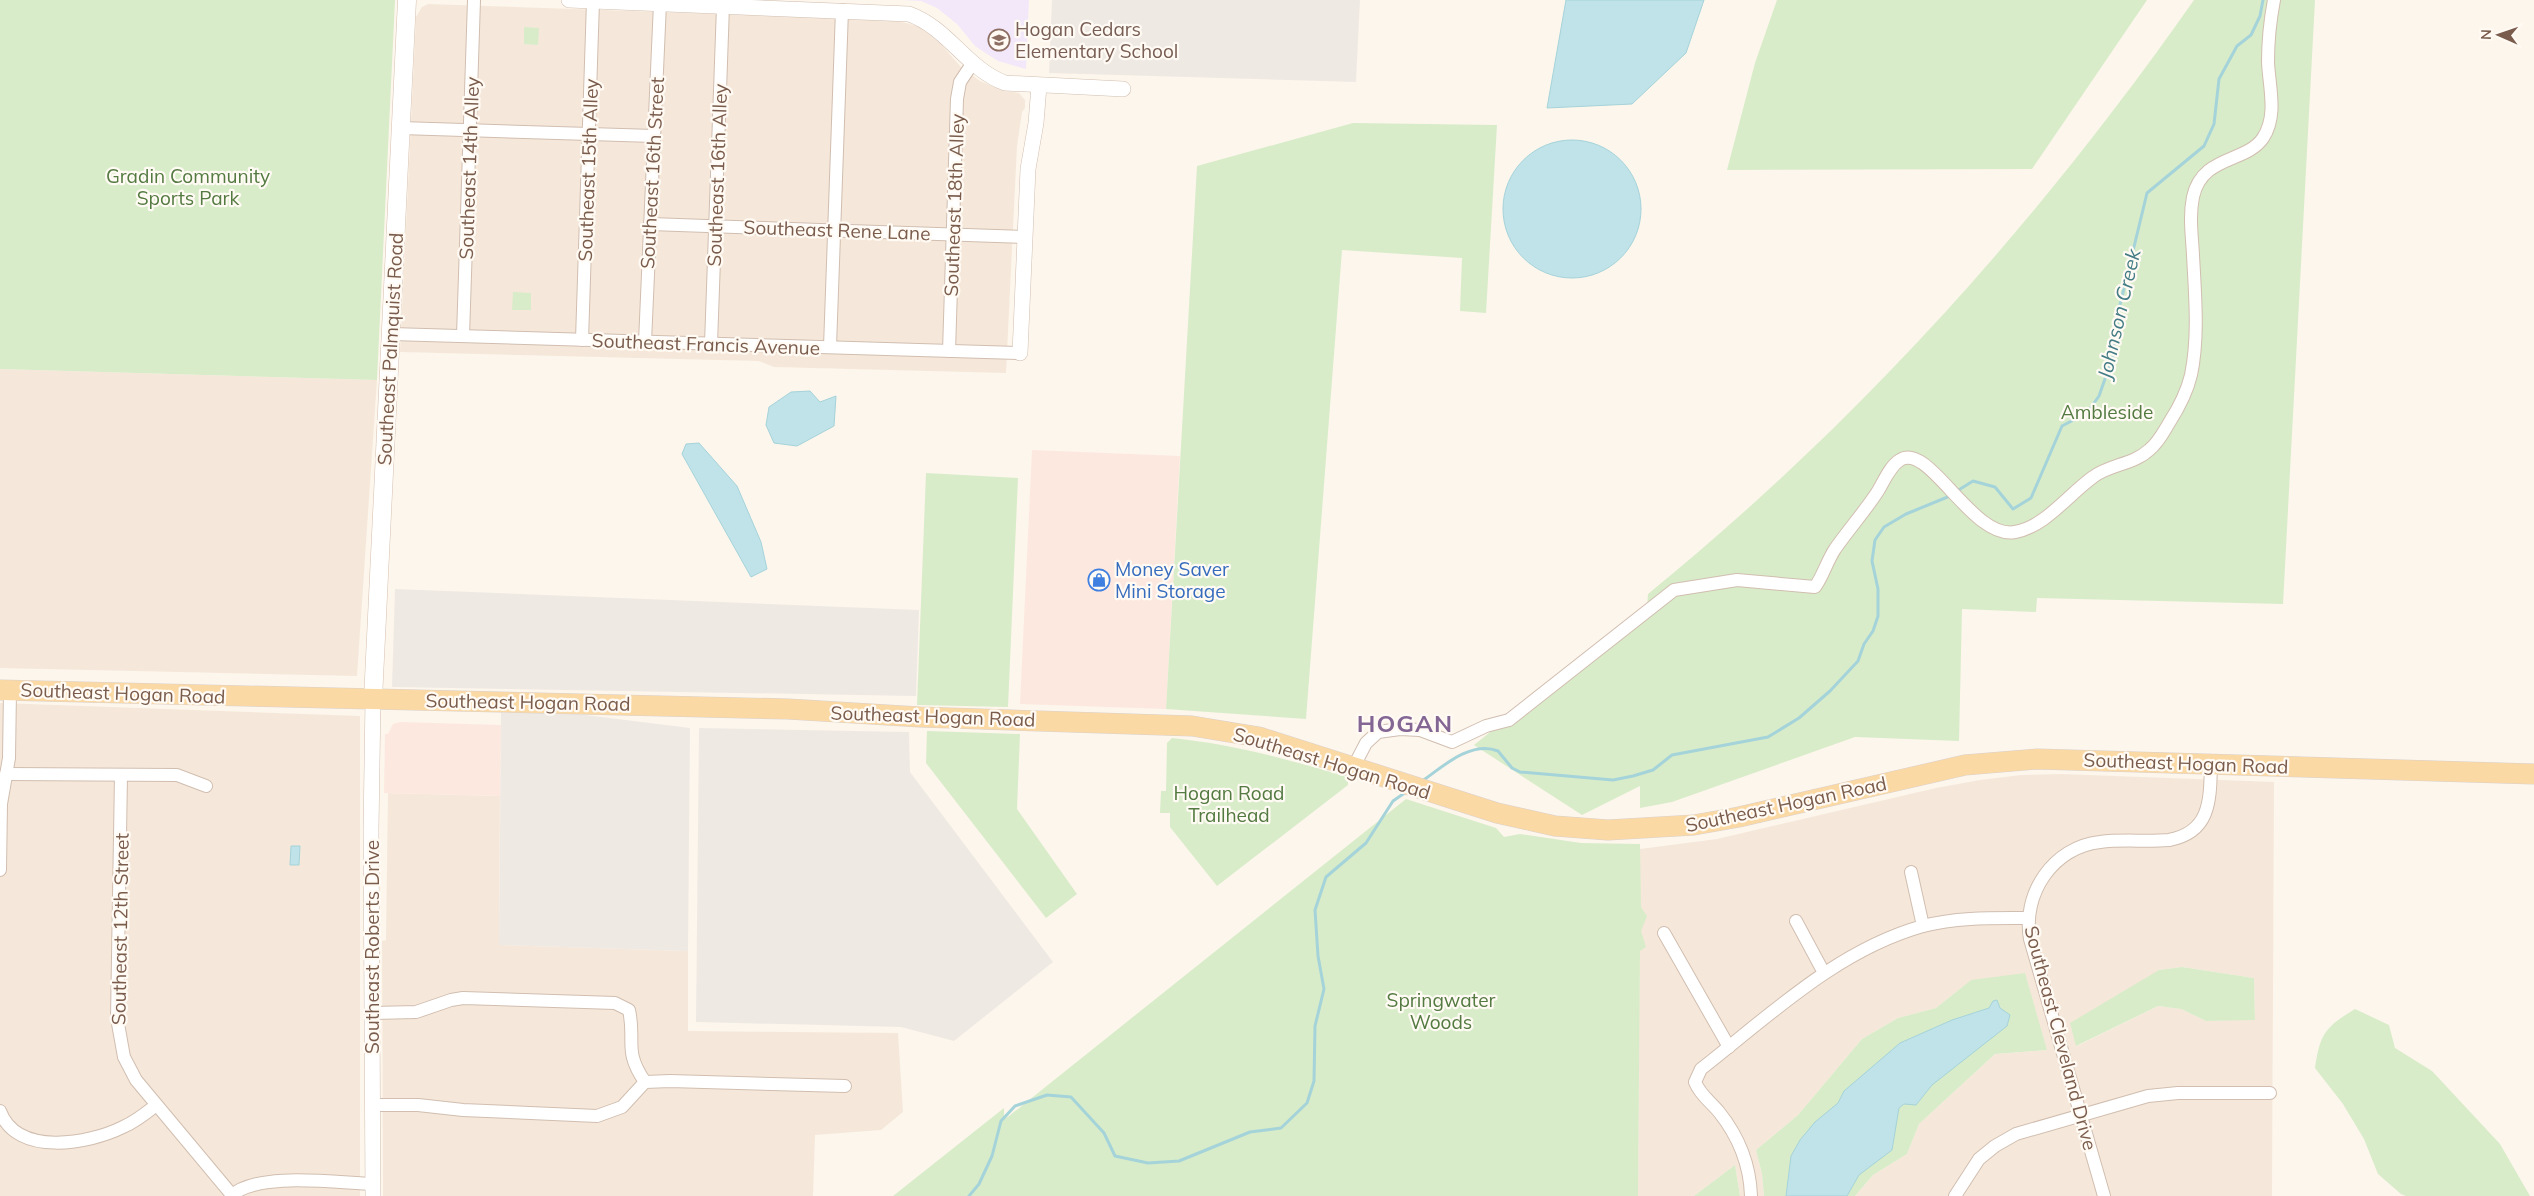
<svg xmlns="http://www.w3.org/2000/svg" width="2534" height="1196" viewBox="0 0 2534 1196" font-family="Mulish,sans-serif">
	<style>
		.residential { fill: #f5e8da; fill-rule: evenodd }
		.commercial { fill: #fde8e0 }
		.industrial { fill: #efe9e4 }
		.education { fill: #f3e8fa }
		.green { fill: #d8ecc9 }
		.water { fill: #bfe3e8; stroke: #a5d3da }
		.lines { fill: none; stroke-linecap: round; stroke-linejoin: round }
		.stream { stroke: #a5d3da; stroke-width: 3 }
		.minor-casing { stroke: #d1beb0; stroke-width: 14 }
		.tertiary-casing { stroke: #d1beb0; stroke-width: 16 }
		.secondary-casing { stroke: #d6c0b0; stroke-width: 19 }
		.primary-casing { stroke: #dad1cd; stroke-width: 21 }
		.minor { stroke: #fff; stroke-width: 12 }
		.tertiary { stroke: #fff; stroke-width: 15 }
		.secondary { stroke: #fff; stroke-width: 18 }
		.primary { stroke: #fbd9a5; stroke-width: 20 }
		.labels { text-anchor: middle; stroke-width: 4.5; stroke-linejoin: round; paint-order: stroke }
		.education-label { font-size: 19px; fill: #785e54; stroke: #fffaf3; text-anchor: start }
		.street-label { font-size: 19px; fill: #7a5c4d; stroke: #fffaf3 }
		.park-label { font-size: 19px; fill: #537a41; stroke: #fffaf3 }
		.shop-label { font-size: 19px; fill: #366cbe; stroke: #fffaf3; text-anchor: start }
		.water-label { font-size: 20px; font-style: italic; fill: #437c86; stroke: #fffaf3 }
		.district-label { font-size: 24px; font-weight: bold; letter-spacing: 1px; fill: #846695; stroke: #fffaf3 }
	</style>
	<rect width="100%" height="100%" fill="#fdf6ec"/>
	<!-- residential -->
	<g class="residential">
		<path d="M428,4L894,20L918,26L940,43L960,66L980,81L1004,91L1019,93L1025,100V108L1022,112L1017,146L1006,373L774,367L759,361L400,352L416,17L422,7Z"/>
		<path d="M0,369L377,380L357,676L0,668Z"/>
		<path d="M0,703L360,716V1196H0Z"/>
		<path d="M2062,774L2274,782L2272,1196H1855L1873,1175L1907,1154L1919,1124L1995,1054L2047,1050L1971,980L1936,1008L1898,1018L1862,1039L1798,1115L1756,1150L1762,1174L1764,1196H1740L1735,1165L1694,1196H1638L1640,849L1717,839L1936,788L1980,780L2021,775ZM2182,967L2254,978L2255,1019L2206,1021L2181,1009L2158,1006L2077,1046L2159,970Z"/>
		<path d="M388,793L500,796L499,945L688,951V1031L898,1033L903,1112L881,1130L815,1135L813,1196H383L382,941L386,940Z"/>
	</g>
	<!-- commercial -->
	<g class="commercial">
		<path d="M1032,450L1180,456L1166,709L1020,704Z"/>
		<path d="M400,722L501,725L500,796L384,793L385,734H388L393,724Z"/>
	</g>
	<!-- industrial -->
	<g class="industrial">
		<path d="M1052,0H1360L1356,82L1049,73Z"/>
		<path d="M395,589L919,610L916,696L392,687Z"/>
		<path d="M501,713H569L690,728L688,951L499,945Z"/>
		<path d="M699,728L909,732L910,772L1053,962L954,1041L901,1027L696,1022Z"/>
	</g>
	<!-- education -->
	<path class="education" d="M903,0H1029L1026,69L998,61L987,54L975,46L957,24L937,8L921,1Z"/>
	<!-- green -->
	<g class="green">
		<path d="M0,0H395L377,380L0,369Z"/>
		<path d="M1777,0H2147L2032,169L1727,170L1755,63Z"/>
		<path d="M2194,0H2315L2283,604L2037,598L2036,612L1962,609L1959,741L1855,737L1672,802L1640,808V786L1582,815L1474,745L1647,607L1648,594C1860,421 2037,224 2194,0Z"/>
		<path d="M524,27L539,28L538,45L524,44Z"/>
		<path d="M1353,123L1497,125L1486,313L1460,311L1462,258L1342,250L1306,719L1166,709L1197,166Z"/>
		<path d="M513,292L531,293V310H512Z"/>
		<path d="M926,473L1018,478L1008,707L917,705Z"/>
		<path d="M927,731L1020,734L1017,809L1077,894L1046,918L926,763Z"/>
		<path d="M1172,738C1232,744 1287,759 1344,776L1348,780V785L1217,886L1170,827V813H1160L1161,791H1166L1167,743Z"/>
		<path d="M1406,799L1496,828L1504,837L1520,834L1581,843L1640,844L1641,907L1647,916L1641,931L1646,947L1640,951L1638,1196H893L1004,1108V1119L1009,1116Z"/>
		<path d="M2182,967L2254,978L2255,1020L2206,1021L2181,1009L2158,1006L2076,1046L2070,1023L2159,970Z"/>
		<path d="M2025,973L2047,1050L1995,1054L1919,1124L1907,1154L1873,1175L1855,1196H1764L1762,1174L1756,1150L1798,1115L1862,1039L1898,1018L1936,1008L1971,980Z"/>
		<path d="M2355,1009L2389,1025L2395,1048L2432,1071L2500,1144L2530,1196H2406L2401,1194L2378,1174L2364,1139L2343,1104L2315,1068C2320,1034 2325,1027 2355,1009Z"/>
		<path d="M1735,1165L1740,1196H1694Z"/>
	</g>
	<!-- water -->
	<g class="water">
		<path d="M1566,0H1704L1686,53L1632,104L1547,108Z"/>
		<circle cx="1572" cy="209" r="69"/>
		<path d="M810,391L820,402L836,396L834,426L797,446L774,443L766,425L769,407L791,392Z"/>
		<path d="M699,443L737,486L761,542L767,569L751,577L682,454L686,444Z"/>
		<path d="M291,846H300L299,865H290Z"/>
		<path d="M1997,1000L2000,1008L2010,1015L2007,1026L1932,1085L1916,1105L1904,1104L1899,1108L1892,1150L1859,1175L1847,1196H1786L1791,1156L1800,1140L1815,1122L1838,1103L1844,1091L1900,1043L1952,1020L1989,1008L1993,1001Z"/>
	</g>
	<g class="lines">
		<!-- stream -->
		<g class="stream">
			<path d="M1957,491L1973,481L1995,487L2013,509L2031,498L2062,426L2087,413L2099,396L2113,356L2119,309L2147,193L2204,146L2214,124L2219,79L2237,46L2251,35L2260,16L2263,0"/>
			<path d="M1421,782C1442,767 1471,740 1498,751L1512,768L1520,772L1613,780L1633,776L1653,770L1672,755L1768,737L1799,718L1830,691L1858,661L1864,644L1873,631L1878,616V589L1872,561L1875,540L1884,527L1906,514L1950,496"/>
			<path d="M969,1196L979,1184L992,1156L1001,1121L1015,1106L1047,1095L1071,1097L1104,1133L1115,1156L1148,1163L1179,1161L1250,1132L1281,1128L1307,1103L1314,1081L1315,1026L1324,989L1318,956L1315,910L1326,877L1366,843L1393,801L1406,792"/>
		</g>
		<!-- minor casing -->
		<g class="minor-casing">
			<g id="minor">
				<path d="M401,128L654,136"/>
				<path d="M650,224L1024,237"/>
				<path d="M391,334L1020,353"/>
				<path d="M463,336L474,0"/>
				<path d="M582,340L593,1"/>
				<path d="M645,342L660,3"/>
				<path d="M711,344L723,6"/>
				<path d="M830,347L842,10"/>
				<path d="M949,351L957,99L960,82L972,64"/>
				<path d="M1353,768L1366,743L1378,732L1400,729L1420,730L1452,742L1486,726L1509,720L1674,590L1737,580L1815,587C1823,576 1827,561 1835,549C1849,529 1865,511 1878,491C1884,481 1890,466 1900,460C1929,441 1972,540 2015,532C2045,527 2069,494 2093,477C2110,464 2133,465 2149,450C2158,443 2163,433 2169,423C2178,409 2187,392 2191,375C2199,337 2195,294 2193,255C2192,235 2189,217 2193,197C2202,155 2246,163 2263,138C2278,115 2269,87 2268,62C2268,41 2270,21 2274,0"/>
				<path d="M6,774L177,775L206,786"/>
				<path d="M121,775L117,1018L124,1057L136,1080L232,1195"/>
				<path d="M0,870L1,804L9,758L10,690"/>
				<path d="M1911,872L1923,926"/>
				<path d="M1796,921L1824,973"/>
				<path d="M1664,933L1729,1047"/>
				<path d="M373,1013L416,1012L451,1000L463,998L615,1003L629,1010C636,1042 623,1050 645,1082"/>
				<path d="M373,1105H418L463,1110L597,1116L622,1107L645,1082L670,1081L845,1086"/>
				<path d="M0,1111C17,1157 89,1144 123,1127C135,1122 145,1114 155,1106"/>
				<path d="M231,1196C258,1171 337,1183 373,1184"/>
				<path d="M1751,1196C1750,1165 1739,1137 1719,1112C1711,1102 1700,1095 1695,1082L1701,1069C1769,1016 1837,950 1923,926C1957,917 1993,918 2028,918"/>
				<path d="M1955,1196L1979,1159L1995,1146L2016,1134L2148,1096L2178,1093H2270"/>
				<path d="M2104,1196L2030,939C2022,894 2053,847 2100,842C2122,839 2146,842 2169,840C2211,832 2210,800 2211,764"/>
			</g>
		</g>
		<!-- tertiary casing -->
		<g class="tertiary-casing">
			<g id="tertiary">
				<path d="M569,0L909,14C948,28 967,69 1005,83L1123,89"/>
				<path d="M1020,353L1028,169L1036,123L1039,86"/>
				<path d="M373,1196L371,830L373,699"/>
			</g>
		</g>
		<!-- secondary casing -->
		<g class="secondary-casing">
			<path id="secondary" d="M373,699L407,0"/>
		</g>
		<!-- primary casing -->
		<g class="primary-casing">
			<path id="primary" d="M0,690L788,709L920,717L1192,726L1259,737L1497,813L1555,826L1608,830L1694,825L1739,817L1965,765L2037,759L2534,774"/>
		</g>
		<!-- minor -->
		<use href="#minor" class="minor"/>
		<!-- tertiary -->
		<use href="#tertiary" class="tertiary"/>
		<!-- secondary -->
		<use href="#secondary" class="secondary"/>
		<!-- primary -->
		<use href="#primary" class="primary"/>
	</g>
	<!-- icons -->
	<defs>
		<g id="school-ring" transform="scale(1.125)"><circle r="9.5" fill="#fffaf3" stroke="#8d6e63" stroke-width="1.5"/><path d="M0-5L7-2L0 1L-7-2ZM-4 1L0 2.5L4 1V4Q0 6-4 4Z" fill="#8d6e63"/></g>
		<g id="shop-ring" transform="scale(1.125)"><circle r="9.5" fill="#fffaf3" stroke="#3f7fe0" stroke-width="1.5"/><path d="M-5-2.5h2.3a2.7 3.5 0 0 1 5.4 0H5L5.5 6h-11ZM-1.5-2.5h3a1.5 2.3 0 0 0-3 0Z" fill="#3f7fe0"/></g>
	</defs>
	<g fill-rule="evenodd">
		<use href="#school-ring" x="999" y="40"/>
		<use href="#shop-ring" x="1099" y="580"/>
	</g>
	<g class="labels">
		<!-- education labels -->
		<g class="education-label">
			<text x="1015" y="36">Hogan Cedars<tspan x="1015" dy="22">Elementary School</tspan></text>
		</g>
		<!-- street labels -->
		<g class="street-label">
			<text transform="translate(469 168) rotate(-88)" y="7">Southeast 14th Alley</text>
			<text transform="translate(588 170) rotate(-88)" y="7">Southeast 15th Alley</text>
			<text transform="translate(652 173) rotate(-87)" y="7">Southeast 16th Street</text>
			<text transform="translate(717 175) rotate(-88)" y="7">Southeast 16th Alley</text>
			<text transform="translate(954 205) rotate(-88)" y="7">Southeast 18th Alley</text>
			<text transform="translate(837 230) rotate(2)" y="7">Southeast Rene Lane</text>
			<text transform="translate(706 344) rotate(2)" y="7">Southeast Francis Avenue</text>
			<text transform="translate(390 349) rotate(-87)" y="7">Southeast Palmquist Road</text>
			<text transform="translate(123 693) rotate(2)" y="7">Southeast Hogan Road</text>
			<text transform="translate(528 702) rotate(1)" y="7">Southeast Hogan Road</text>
			<text transform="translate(933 716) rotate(2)" y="7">Southeast Hogan Road</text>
			<text transform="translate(1332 763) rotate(17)" y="7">Southeast Hogan Road</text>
			<text transform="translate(2186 763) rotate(2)" y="7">Southeast Hogan Road</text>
			<text transform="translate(1786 804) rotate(-12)" y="7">Southeast Hogan Road</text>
			<text transform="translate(120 929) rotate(-89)" y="7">Southeast 12th Street</text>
			<text transform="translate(372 947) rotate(-90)" y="7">Southeast Roberts Drive</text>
			<text transform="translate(2061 1038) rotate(75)" y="7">Southeast Cleveland Drive</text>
		</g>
		<!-- park labels -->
		<g class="park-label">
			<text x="188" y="183">Gradin Community<tspan x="188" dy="22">Sports Park</tspan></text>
			<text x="2107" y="419">Ambleside</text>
			<text x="1229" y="800">Hogan Road<tspan x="1229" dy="22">Trailhead</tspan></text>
			<text x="1441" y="1007">Springwater<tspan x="1441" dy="22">Woods</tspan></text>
		</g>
		<!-- shop labels -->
		<g class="shop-label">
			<text x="1115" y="576">Money Saver<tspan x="1115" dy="22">Mini Storage</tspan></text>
		</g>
		<!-- water labels -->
		<g class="water-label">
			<text transform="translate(2119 314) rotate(-77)" y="7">Johnson Creek</text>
		</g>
		<!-- district labels -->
		<g class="district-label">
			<text x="1405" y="732">HOGAN</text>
		</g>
	</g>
	<!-- north arrow -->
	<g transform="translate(2499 35) rotate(272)" stroke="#fffaf3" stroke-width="4" paint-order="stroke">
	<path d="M0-4L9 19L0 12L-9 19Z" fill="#7a5c4d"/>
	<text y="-8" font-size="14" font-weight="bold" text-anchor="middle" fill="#7a5c4d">N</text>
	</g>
</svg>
